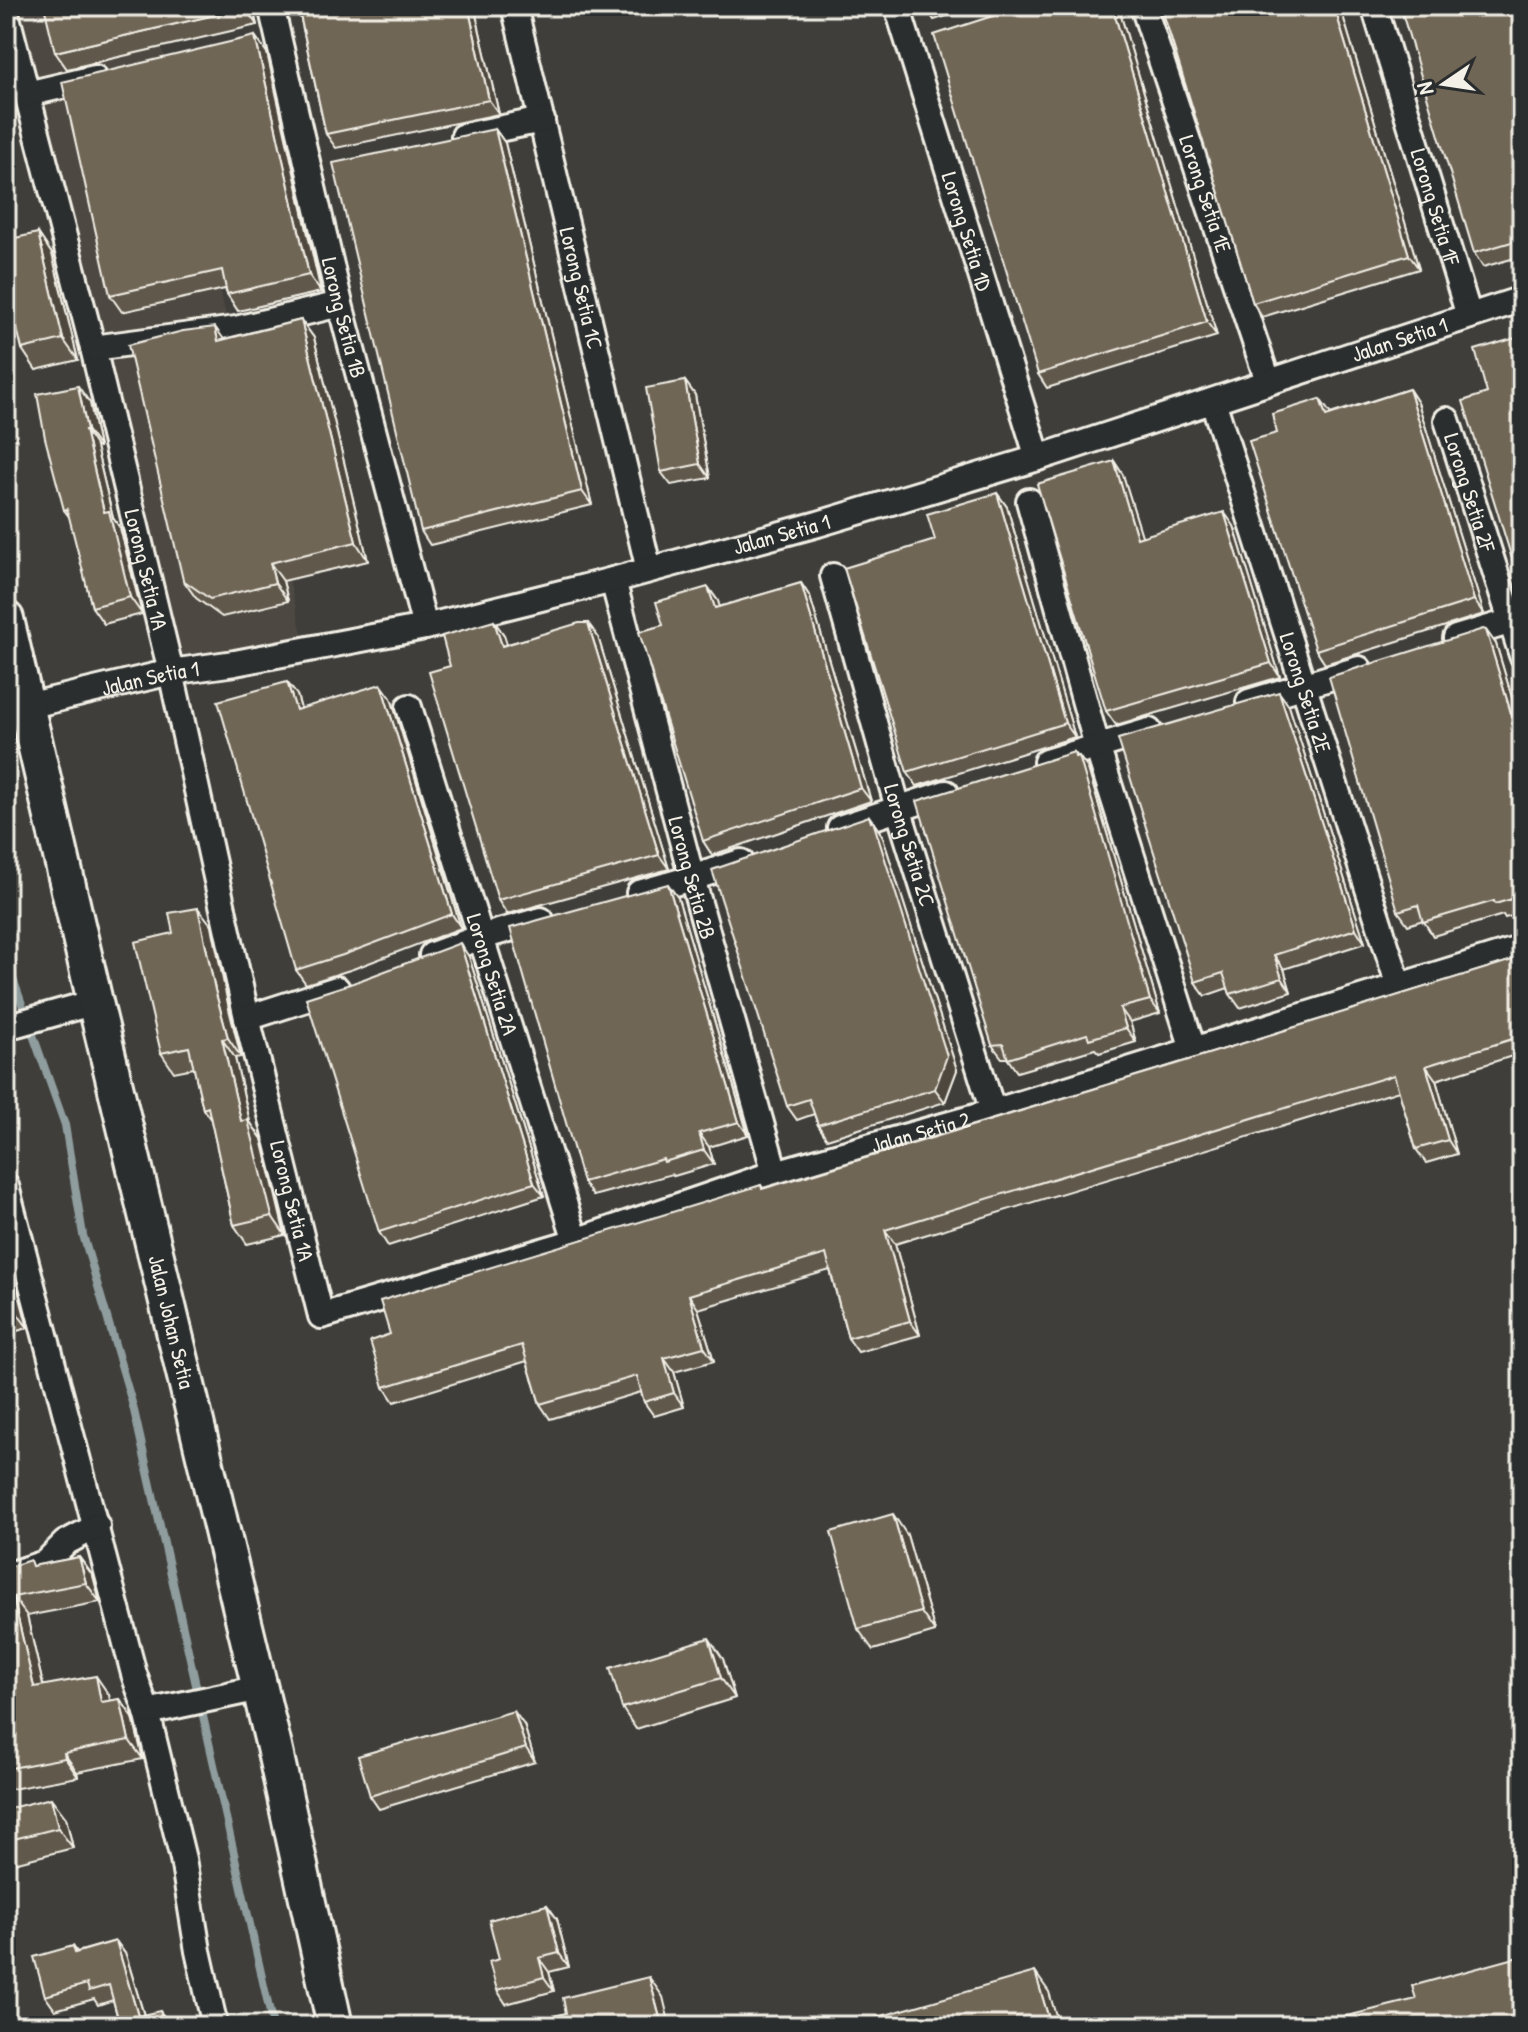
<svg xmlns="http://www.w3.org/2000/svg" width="1528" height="2032" viewBox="0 0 1528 2032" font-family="'Patrick Hand',sans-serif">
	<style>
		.built { fill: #4e4a43 }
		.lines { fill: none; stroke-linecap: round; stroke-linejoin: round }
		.stream { stroke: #8f9d9f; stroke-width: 8 }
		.street-casing { stroke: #f4f1e8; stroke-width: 30 }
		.secondary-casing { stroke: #f4f1e8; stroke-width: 40 }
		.street { stroke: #2a2d2e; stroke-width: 24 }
		.secondary { stroke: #2a2d2e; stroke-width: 34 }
		.wall { fill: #60584b; stroke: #f4f1e8; stroke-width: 2 }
		.shaded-wall { fill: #4e473d; stroke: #f4f1e8; stroke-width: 2 }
		.building { fill: #706657; stroke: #f4f1e8; stroke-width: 2 }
		.labels { text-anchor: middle; stroke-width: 8; stroke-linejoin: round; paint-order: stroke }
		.street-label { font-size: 22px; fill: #f4f1e8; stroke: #2a2d2e }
	</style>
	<rect width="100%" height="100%" fill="#3f3e3a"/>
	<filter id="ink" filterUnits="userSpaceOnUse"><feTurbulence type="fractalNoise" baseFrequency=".0125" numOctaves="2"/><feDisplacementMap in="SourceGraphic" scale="16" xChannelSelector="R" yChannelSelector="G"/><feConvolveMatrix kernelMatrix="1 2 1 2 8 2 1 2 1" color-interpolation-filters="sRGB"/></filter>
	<g filter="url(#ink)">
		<!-- built -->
		<path class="built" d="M14,6H152L304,642L179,660Z"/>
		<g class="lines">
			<!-- stream -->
			<path class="stream" d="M6,959L65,1125L83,1235L133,1406L273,2026"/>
			<!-- street casing -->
			<g class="street-casing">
				<g id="street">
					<path id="s1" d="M271,6L340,304L425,627"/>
					<path id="s2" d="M514,6L649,570"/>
					<path id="s3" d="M897,6L1038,458"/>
					<path id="s4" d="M1143,6L1268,381"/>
					<path id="s5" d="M1374,6L1469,316"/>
					<path id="s6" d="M6,13L93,348L171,672L247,1018L321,1316L576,1241L775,1173L993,1112L1522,948"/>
					<path d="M27,94L95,78"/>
					<path d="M464,136L542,120"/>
					<path d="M93,348L236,329L340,304"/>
					<path id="s7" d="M1213,401L1399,986"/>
					<path id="s8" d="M1447,420L1522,655"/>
					<path d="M1029,501L1097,746L1193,1049"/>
					<path id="s9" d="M833,576L898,808L993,1112"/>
					<path id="s10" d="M613,580L692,878L775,1173"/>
					<path d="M1456,638L1522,618"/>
					<path d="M1249,702L1359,669"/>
					<path id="s11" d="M409,707L576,1241"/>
					<path id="s12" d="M6,711L171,672L235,663L425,627L613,580L818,524L1038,458L1522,299"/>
					<path d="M1046,762L1149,731"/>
					<path d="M840,828L946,793"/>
					<path d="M639,893L692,878L741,862"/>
					<path d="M432,955L481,937L541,920"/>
					<path d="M247,1018L337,989"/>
					<path d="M6,1027L95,1002"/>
					<path d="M6,1186L134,1674L147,1712L183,1859L198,1951L215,2026"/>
					<path d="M6,1576L45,1563L65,1543L97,1526"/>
					<path d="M147,1712L260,1688"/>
				</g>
			</g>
			<!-- secondary casing -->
			<g class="secondary-casing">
				<g id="secondary">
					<path id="s13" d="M6,619L95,1002L274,1747L335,2026"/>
				</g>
			</g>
			<!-- street -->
			<use href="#street" class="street"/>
			<!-- secondary -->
			<use href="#secondary" class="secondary"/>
		</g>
		<!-- wall -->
		<g class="wall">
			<path d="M252,6L257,25L67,69L55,52Z"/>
			<path d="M298,6H474L499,114L336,148L326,134Z"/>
			<path d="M925,6H978L934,20Z"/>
			<path d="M1118,6L1217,336L1047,388L1038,374Z"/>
			<path d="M1161,6H1340L1419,269L1262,317L1253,303Z"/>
			<path d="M1522,6V256L1483,267L1474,253Z"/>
			<path d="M255,36L267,53L321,292L238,311L227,294L225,289L122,312L110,295Z"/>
			<path d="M495,129L505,143L592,505L430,545L421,531Z"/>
			<path d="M38,233L52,254L78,360L36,370L22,349Z"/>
			<path d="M301,320L314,338L368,561L283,581L288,601L222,617L196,598L183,580L223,339Z"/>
			<path d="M685,381L695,395L710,478L671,485L661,472Z"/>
			<path d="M1409,389L1418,403L1484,614L1325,664L1316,650L1330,414Z"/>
			<path d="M90,403L99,447H96L113,518L120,528L142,614L104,624L92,607L70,518L64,510Z"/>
			<path d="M1114,461L1123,475L1142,537L1234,526L1280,677L1116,725L1106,711Z"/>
			<path d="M997,493L1007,507L1075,737L917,786L907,772L935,540Z"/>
			<path d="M801,583L810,597L871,801L712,855L703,841L663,625L708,587L718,601L719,607Z"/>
			<path d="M494,621L504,635L507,644L588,623L598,637L669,869L507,914L498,900L450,666Z"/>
			<path d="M1496,644L1522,731V913L1505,918L1503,915L1433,936L1423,920L1408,925L1398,911Z"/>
			<path d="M297,695L301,709L391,698L461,928L353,969L306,984L296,970Z"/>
			<path d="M1289,706L1365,943L1284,969L1291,992L1240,1008L1230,994L1228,988L1205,996L1195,982Z"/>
			<path d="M1074,752L1088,769L1160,1013L1130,1022L1136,1042L1099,1053L1095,1049L1017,1072L1007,1058H1002L992,1045Z"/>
			<path d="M869,816L882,835L957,1070L945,1102L827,1139L818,1125L814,1114L797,1120L787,1106Z"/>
			<path d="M678,898L748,1135L709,1147L714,1164L674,1176L672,1174L593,1196L583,1182Z"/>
			<path d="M212,926L229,1009L241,1057L235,1058L250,1122L262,1139L285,1235L247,1244L234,1225L211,1120L203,1109L194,1068L174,1072L161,1053Z"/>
			<path d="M469,957L544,1196L388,1246L379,1232Z"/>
			<path d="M1522,957V1053L1436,1080L1457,1154L1426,1163L1416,1149L1399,1091L895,1244L920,1335L858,1352L848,1338L830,1270L698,1309L714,1361L674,1372L684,1407L654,1416L644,1402L641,1392L550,1419L540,1404L527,1361L394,1402L384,1387L390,1334L761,1185L763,1188L1166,1067Z"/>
			<path d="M6,1245L28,1328L6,1334Z"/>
			<path d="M907,1535L935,1632L873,1650L858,1629Z"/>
			<path d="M79,1557L93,1576L100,1602L27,1616L43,1685L109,1695L110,1701L120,1699L133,1718L143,1759L77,1772L78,1777L6,1790V1568L34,1566Z"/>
			<path d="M723,1659L735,1698L636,1729L622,1708Z"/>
			<path d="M524,1725L535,1762L379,1809L370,1796Z"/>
			<path d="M6,1809L66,1818L73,1848L6,1865Z"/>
			<path d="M547,1905L557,1919L569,1967L549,1972L554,1991L506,2004L497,1990L499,1959Z"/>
			<path d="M116,1941L126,1955L144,2015L170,2024L120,2026L113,2000L98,2005L94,1999L55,2010L45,1996L73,1946L77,1952Z"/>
		</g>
		<!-- shaded-wall -->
		<g class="shaded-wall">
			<path d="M244,6H252L257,25L245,8Z"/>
			<path d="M468,6H474L499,114L489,100Z"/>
			<path d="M1112,6H1118L1217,336L1207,322Z"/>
			<path d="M1334,6H1340L1419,269L1409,255Z"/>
			<path d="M255,36L267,53L321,292L309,275Z"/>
			<path d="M495,129L505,143L592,505L582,491Z"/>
			<path d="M38,233L52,254L78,360L63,339Z"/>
			<path d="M301,320L314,338L368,561L356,542Z"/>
			<path d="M215,327L228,345L218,341Z"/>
			<path d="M685,381L695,395L710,478L700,464Z"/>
			<path d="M78,386L90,403L99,447L87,430Z"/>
			<path d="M1409,389L1418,403L1484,614L1474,600Z"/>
			<path d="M1320,399L1330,413L1335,429L1326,416Z"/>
			<path d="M85,430L96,447L113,518L120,528L142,614L130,597L104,512Z"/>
			<path d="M1114,461L1123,475L1147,552L1137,538Z"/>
			<path d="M997,493L1007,507L1075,737L1065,723Z"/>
			<path d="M1224,512L1234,526L1280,677L1271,663Z"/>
			<path d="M270,563L283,581L288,601L275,583Z"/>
			<path d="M801,583L810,597L871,801L861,788Z"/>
			<path d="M708,587L718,601L724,622L715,608Z"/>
			<path d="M494,621L504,635L512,660L502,646Z"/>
			<path d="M588,623L598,637L669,869L659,855Z"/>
			<path d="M1486,630L1496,644L1522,731V750Z"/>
			<path d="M287,682L297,695L305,724L296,710Z"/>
			<path d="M381,684L391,698L461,928L452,914Z"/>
			<path d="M1279,692L1289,706L1365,943L1356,929Z"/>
			<path d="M1074,752L1080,762L1079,756L1088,769L1160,1013L1150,1000Z"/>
			<path d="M869,816L882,835L957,1070L945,1102L935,1089Z"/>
			<path d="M668,884L678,898L748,1135L739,1122Z"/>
			<path d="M198,908L212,926L229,1009L241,1057L228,1038L215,990Z"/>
			<path d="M460,943L469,957L544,1196L534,1183Z"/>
			<path d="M1274,955L1284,969L1291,992L1282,978Z"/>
			<path d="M1120,1008L1130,1022L1136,1042L1126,1028Z"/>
			<path d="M222,1039L235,1058L250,1122L262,1139L285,1235L272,1216L241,1121Z"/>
			<path d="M1426,1066L1436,1080L1457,1154L1448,1140Z"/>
			<path d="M699,1133L709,1147L714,1164L704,1150Z"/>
			<path d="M885,1230L895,1244L920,1335L910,1321Z"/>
			<path d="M6,1245L28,1328L12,1306L6,1282Z"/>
			<path d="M689,1295L698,1309L714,1361L704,1347Z"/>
			<path d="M664,1358L674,1372L684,1407L674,1393Z"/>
			<path d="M893,1514L907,1535L935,1632L921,1612Z"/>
			<path d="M79,1557L93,1576L100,1602L86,1583Z"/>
			<path d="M13,1597L27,1616L48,1706L34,1687Z"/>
			<path d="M709,1638L723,1659L735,1698L721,1678Z"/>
			<path d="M96,1676L109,1695L114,1721L101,1702Z"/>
			<path d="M120,1699L133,1718L143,1759L129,1740Z"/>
			<path d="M514,1711L524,1725L535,1762L526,1748Z"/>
			<path d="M64,1753L77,1772L78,1777L65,1758Z"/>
			<path d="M51,1798L66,1818L73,1848L58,1828Z"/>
			<path d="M547,1905L557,1919L569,1967L559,1953Z"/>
			<path d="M116,1941L126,1955L147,2026L138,2016Z"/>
			<path d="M539,1958L549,1972L554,1991L544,1977Z"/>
			<path d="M1035,1972L1049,1992L1059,2026H1051Z"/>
			<path d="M649,1977L663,1997L670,2026H665L660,2018Z"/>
			<path d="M160,2011L170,2024V2026H164Z"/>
		</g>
		<!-- building -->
		<g class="building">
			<path d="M44,6H244L245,8L55,52Z"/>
			<path d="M298,6H468L489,100L326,134Z"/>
			<path d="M1023,6H1112L1207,322L1038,374L934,35Z"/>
			<path d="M1161,6H1334L1409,255L1253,303Z"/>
			<path d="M1400,6H1522V239L1474,253Z"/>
			<path d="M255,36L309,275L227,294L222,270L110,295L62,82Z"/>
			<path d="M495,129L582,491L421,531L333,163Z"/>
			<path d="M38,233L63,339L22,349L6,282V240Z"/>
			<path d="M301,320L356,542L270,563L275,583L210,599L183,580L128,345L183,331L215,327L218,341Z"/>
			<path d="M1522,336V591L1463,401L1487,393L1475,350Z"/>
			<path d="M685,381L700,464L661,472L646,388Z"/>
			<path d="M78,386L87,430H85L104,512L109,511L130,597L92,607L67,509L64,510L45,438L37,394Z"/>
			<path d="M1409,389L1474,600L1316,650L1249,441L1277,433L1272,414L1320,399L1326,416Z"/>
			<path d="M1114,461L1137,538L1224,512L1271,663L1106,711L1037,484Z"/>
			<path d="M997,493L1065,723L907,772L844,568L935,540L927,514Z"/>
			<path d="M801,583L861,788L703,841L639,632L663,625L656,602L708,587L715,608Z"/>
			<path d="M494,621L502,646L579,623H588L659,855L498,900L429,672L450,666L442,636Z"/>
			<path d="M1483,629L1486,630L1522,750V896L1495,904L1494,901L1423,922L1418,905L1398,911L1329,677Z"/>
			<path d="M287,682L296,710L381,684L452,914L343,955L296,970L218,701Z"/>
			<path d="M1279,692L1356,929L1274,955L1282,978L1230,994L1223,973L1195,982L1118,739Z"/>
			<path d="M1074,752L1075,757L1079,756L1150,1000L1120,1008L1126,1028L1089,1039L1087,1034L1008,1059L1003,1044L992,1045L917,801Z"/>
			<path d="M869,816L871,822L873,821L947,1056L935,1089L818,1125L809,1099L787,1106L712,870Z"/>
			<path d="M668,884L739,1122L699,1133L704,1150L664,1162L663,1159L583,1182L510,928Z"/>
			<path d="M198,908L215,990L228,1038L222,1039L241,1121L248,1120L272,1216L234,1225L208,1107L203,1109L189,1047L161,1053L135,942L173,933L169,913Z"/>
			<path d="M460,943L534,1183L379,1232L306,998L353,983Z"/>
			<path d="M1522,957V1036L1426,1066L1448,1140L1416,1149L1394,1075L885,1230L910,1321L848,1338L826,1254L689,1295L704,1347L664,1358L674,1393L644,1402L637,1376L540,1404L522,1345L384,1387L370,1341L390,1334L380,1301L761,1185L762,1189L806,1176L1166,1067Z"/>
			<path d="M6,1282L12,1306L6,1308Z"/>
			<path d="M893,1514L921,1612L858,1629L831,1532Z"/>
			<path d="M79,1557L86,1583L13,1597L34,1687L96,1676L101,1702L120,1699L129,1740L64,1753L65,1758L6,1769V1568L30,1560L32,1566Z"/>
			<path d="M709,1638L721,1678L622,1708L610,1668Z"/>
			<path d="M514,1711L526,1748L370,1796L358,1756Z"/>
			<path d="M51,1798L58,1828L6,1841V1809Z"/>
			<path d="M547,1905L559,1953L539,1958L544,1977L497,1990L489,1962L499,1959L489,1920Z"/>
			<path d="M116,1941L138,2016L160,2011L164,2026H120L109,1985L89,1991L87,1984L45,1996L34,1957L73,1946L75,1953Z"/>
			<path d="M1522,1956V2026H1283L1313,2018L1315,2024L1416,1999L1412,1986Z"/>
			<path d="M1035,1972L1051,2026H847Z"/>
			<path d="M649,1977L660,2018H658L660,2026H557L554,2016L566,2013L563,1998Z"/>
		</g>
	</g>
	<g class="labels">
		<!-- street labels -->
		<g class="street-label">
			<text dy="8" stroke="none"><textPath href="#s4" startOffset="198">Lorong Setia 1E</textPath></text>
			<text dy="8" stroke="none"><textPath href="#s5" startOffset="210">Lorong Setia 1F</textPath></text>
			<text dy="8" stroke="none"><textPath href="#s3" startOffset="236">Lorong Setia 1D</textPath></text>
			<text dy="8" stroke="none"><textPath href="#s2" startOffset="290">Lorong Setia 1C</textPath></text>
			<text dy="8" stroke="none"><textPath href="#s1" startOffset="320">Lorong Setia 1B</textPath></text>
			<text dy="8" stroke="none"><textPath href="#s12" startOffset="1444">Jalan Setia 1</textPath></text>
			<text dy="8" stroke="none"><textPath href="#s8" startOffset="76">Lorong Setia 2F</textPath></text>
			<text dy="8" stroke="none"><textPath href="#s12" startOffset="796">Jalan Setia 1</textPath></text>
			<text dy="8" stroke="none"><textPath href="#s6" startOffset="574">Lorong Setia 1A</textPath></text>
			<text dy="8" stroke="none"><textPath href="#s12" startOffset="148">Jalan Setia 1</textPath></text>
			<text dy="8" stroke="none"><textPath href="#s7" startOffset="306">Lorong Setia 2E</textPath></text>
			<text dy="8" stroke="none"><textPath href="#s9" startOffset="280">Lorong Setia 2C</textPath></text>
			<text dy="8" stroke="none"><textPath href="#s10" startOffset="308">Lorong Setia 2B</textPath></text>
			<text dy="8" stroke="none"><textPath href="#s11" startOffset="280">Lorong Setia 2A</textPath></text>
			<text dy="8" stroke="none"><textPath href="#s6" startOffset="1968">Jalan Setia 2</textPath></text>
			<text dy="8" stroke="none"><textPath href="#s6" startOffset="1222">Lorong Setia 1A</textPath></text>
			<text dy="8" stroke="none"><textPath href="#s13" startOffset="722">Jalan Johan Setia</textPath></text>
		</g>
	</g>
	<!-- margin -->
	<rect width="1528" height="2032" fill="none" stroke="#2a2d2e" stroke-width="32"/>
	<rect x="16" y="16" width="1496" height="2000" fill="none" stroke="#f4f1e8" stroke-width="3" filter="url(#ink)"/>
	<!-- north arrow -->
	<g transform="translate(1444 84) rotate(257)" stroke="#2a2d2e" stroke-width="6" paint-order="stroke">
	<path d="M0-6L14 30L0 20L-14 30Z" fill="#f4f1e8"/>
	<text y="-12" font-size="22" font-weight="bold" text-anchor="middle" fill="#f4f1e8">N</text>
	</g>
</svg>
